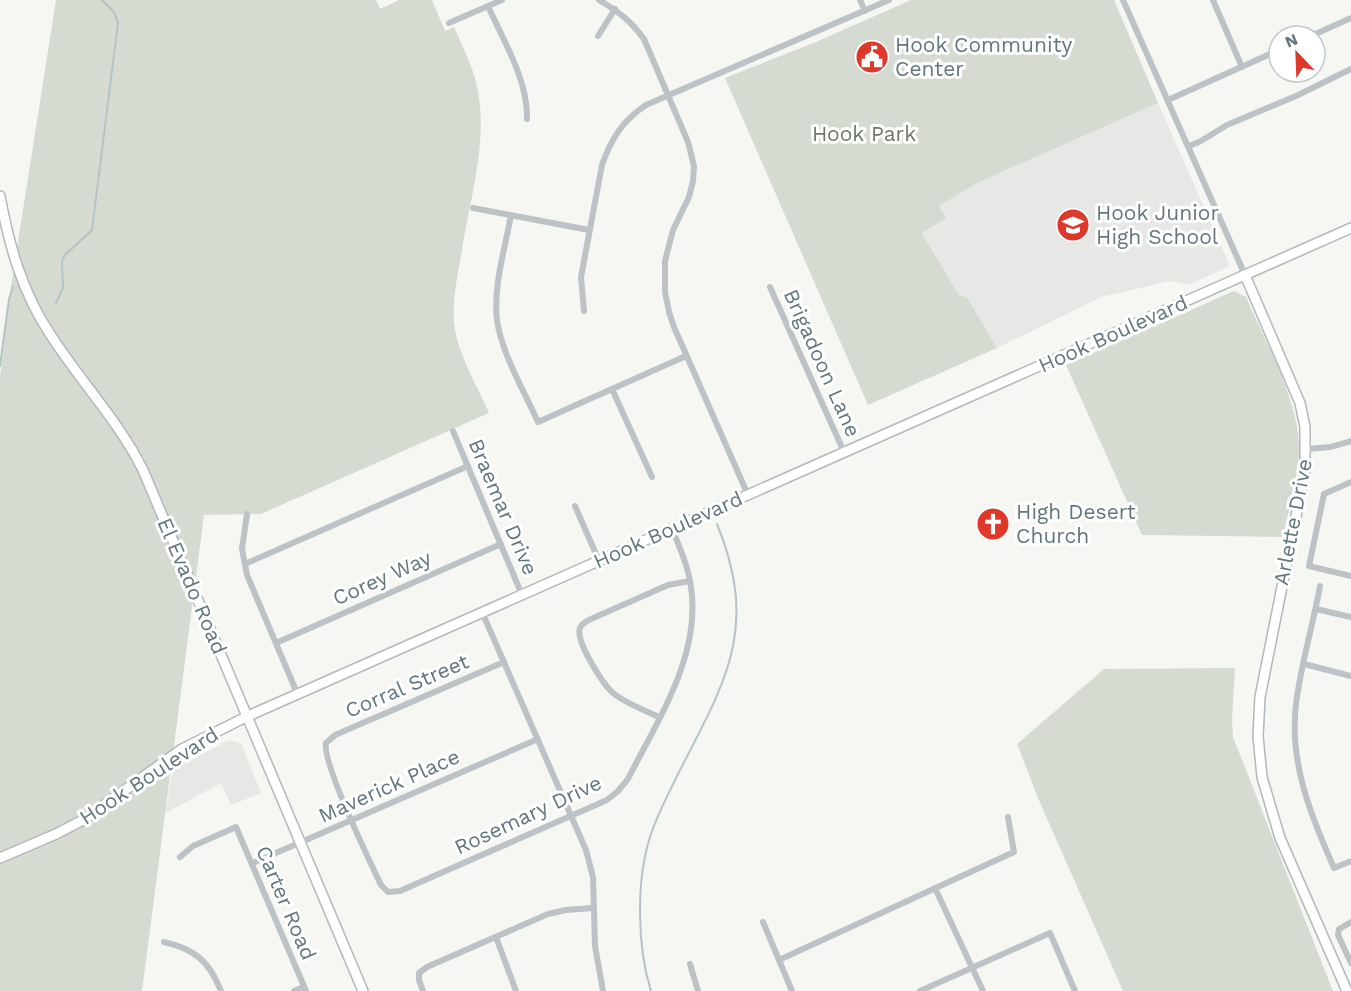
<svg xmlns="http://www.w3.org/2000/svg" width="1351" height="991" viewBox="0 0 1351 991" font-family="'Work Sans',sans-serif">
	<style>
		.built { fill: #e7e7e6 }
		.green { fill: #d6dbd2 }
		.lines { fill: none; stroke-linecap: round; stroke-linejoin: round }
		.stream { stroke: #b4c4c6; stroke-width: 2 }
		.secondary-casing { stroke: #b1b8bb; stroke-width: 12 }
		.street { stroke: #bcc2c5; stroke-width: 6 }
		.secondary { stroke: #fff; stroke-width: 9 }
		.labels { text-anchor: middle; stroke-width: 6; stroke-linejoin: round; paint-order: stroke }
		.poi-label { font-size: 21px; fill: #62767d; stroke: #fff; text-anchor: start }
		.park-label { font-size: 21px; fill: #6c7a64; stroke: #fff }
		.street-label { font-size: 21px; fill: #62767d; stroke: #fff }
	</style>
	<rect width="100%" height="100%" fill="#f6f6f3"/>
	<!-- built -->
	<g class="built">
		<path d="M1158,103L1230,266L1188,285L1170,281L1101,297L997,348L967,297L959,295L922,232L945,218L939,206L979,182Z"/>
		<path d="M229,740L241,743L261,793L231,805L221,783L166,813L172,770Z"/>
	</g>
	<!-- green -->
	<g class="green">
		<path d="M56,0H376L380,9L399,0H432L445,31L454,27C460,41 467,55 472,69C493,126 471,193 462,250C458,274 452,298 454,323C457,353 477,385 489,413L261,514L204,515L142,991H0V377L9,299Z"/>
		<path d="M911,0H1114L1158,103L979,182L939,206L946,218L922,233L959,295L967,297L997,348L868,405L725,78L816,42Z"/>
		<path d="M1234,291L1246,297C1265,341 1300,402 1299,450C1298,479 1289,508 1283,537L1142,535L1066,365Z"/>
		<path d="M1235,668L1232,720L1233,737L1333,991H1123L1038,798L1017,744L1104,669Z"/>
	</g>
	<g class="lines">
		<!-- stream -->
		<g class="stream">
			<path d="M56,303L63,288L62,261L65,255L92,230L118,23L114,12L102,0"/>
			<path d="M0,366L9,299L13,287"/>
			<path d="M651,991C637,947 636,881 650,837C657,815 668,795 678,774C725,682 760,629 717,524"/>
		</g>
		<!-- secondary casing -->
		<g class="secondary-casing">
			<g id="secondary">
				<path d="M0,196C9,245 22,292 50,334C80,381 118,420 143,470L363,991"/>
				<path d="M1245,275L1300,403L1305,427V471L1260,697L1258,736L1262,777L1280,838L1347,991"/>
				<path d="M0,858L56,834L83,820L182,749L248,716L1351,228"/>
			</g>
		</g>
		<!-- street -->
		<g class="street">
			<path d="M599,0C619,12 630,20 644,39L688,142L694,166L693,181L689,197L673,230L665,261V292L669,312L674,327L748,495"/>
			<path d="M860,0L865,11"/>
			<path d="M1123,0L1245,275"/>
			<path d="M1213,0L1242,67"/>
			<path d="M488,6C504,42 528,80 527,119"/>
			<path d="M449,23L502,0"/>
			<path d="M598,36L615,9"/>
			<path d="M1311,36L1351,18"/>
			<path d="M1168,100L1279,50"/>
			<path d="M1189,146L1201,141L1227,125L1296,96L1351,69"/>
			<path d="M473,208L589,230"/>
			<path d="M511,215C505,249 493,286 497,320C501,352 525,393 538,422L686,356"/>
			<path d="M770,287L844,452"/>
			<path d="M584,311L581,277L602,165C611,139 623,120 646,105L889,0"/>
			<path d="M612,389L652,477"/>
			<path d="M453,431L522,595"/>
			<path d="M1307,449L1331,447L1351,441"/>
			<path d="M1351,482L1324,494L1309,566L1351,576"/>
			<path d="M575,506L599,561"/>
			<path d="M247,514L242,549L247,575L297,693"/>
			<path d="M245,564L468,466"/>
			<path d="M1320,586C1313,625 1301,664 1296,704C1289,763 1311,816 1334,868L1351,861"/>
			<path d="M1316,609L1351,617"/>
			<path d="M482,612L586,850L593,877L595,946L603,991"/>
			<path d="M276,643L501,544"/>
			<path d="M504,662L335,735L326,743C322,762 370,862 381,885L388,892L400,891L607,800L618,791L628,779C658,719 704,652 690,581C687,563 679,546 672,529"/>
			<path d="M1304,664L1351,676"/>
			<path d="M659,717C644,710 625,703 613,693C603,684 575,641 580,628C582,623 587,621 591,619L668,585L690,581"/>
			<path d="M180,857L193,846L236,827L306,991"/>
			<path d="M253,863L538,739"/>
			<path d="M935,888L983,991"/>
			<path d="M763,922L792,991"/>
			<path d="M1351,922L1339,929L1338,935L1351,963"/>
			<path d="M496,937L516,991"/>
			<path d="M164,942C195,949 209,961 221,991"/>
			<path d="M779,960L1014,852L1008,817"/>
			<path d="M690,964L698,991"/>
			<path d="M294,991L304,987"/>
			<path d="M423,991L419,980V973L427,967L548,914L566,910L593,908"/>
			<path d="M920,991L1050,933L1075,991"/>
		</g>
		<!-- secondary -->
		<use href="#secondary" class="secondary"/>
	</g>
	<!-- icons -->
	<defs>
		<g id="civic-disc" transform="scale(1.725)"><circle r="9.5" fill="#de382b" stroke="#fff"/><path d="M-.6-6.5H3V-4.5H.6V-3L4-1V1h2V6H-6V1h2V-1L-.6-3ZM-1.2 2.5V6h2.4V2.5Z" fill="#fff"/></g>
		<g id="school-disc" transform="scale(1.725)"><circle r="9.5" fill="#de382b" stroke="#fff"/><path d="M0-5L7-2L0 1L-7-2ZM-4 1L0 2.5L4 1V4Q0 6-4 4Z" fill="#fff"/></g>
		<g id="church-disc" transform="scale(1.725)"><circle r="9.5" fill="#de382b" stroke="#fff"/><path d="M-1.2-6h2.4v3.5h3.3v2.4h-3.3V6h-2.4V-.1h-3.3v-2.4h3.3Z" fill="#fff"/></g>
	</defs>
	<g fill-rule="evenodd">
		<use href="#civic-disc" x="872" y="57"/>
		<use href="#school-disc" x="1073" y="225"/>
		<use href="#church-disc" x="993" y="524"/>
	</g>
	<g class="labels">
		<!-- poi labels -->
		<g class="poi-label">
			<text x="895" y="52">Hook Community<tspan x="895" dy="24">Center</tspan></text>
			<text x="1096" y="220">Hook Junior<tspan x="1096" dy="24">High School</tspan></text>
			<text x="1016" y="519">High Desert<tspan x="1016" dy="24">Church</tspan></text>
		</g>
		<!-- park labels -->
		<g class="park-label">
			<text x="864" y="141">Hook Park</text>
		</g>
		<!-- street labels -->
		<g class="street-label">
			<text transform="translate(1113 334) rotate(-24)" y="7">Hook Boulevard</text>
			<text transform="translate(822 363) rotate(66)" y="7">Brigadoon Lane</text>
			<text transform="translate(503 507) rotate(67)" y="7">Braemar Drive</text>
			<text transform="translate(1293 522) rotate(-79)" y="7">Arlette Drive</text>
			<text transform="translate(668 530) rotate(-24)" y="7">Hook Boulevard</text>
			<text transform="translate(382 578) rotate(-24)" y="7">Corey Way</text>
			<text transform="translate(192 586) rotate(67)" y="7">El Evado Road</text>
			<text transform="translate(407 686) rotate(-23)" y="7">Corral Street</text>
			<text transform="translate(149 776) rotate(-33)" y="7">Hook Boulevard</text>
			<text transform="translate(389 786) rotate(-24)" y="7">Maverick Place</text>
			<text transform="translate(528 815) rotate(-25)" y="7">Rosemary Drive</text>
			<text transform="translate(286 903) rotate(67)" y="7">Carter Road</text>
		</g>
	</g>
	<!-- north arrow -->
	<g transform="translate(1297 54) rotate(337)"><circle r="28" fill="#ffffff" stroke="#c0c8cb" stroke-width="1.5"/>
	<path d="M0-4.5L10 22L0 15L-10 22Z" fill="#de382b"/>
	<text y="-9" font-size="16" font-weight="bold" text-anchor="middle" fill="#62767d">N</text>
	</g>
</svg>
